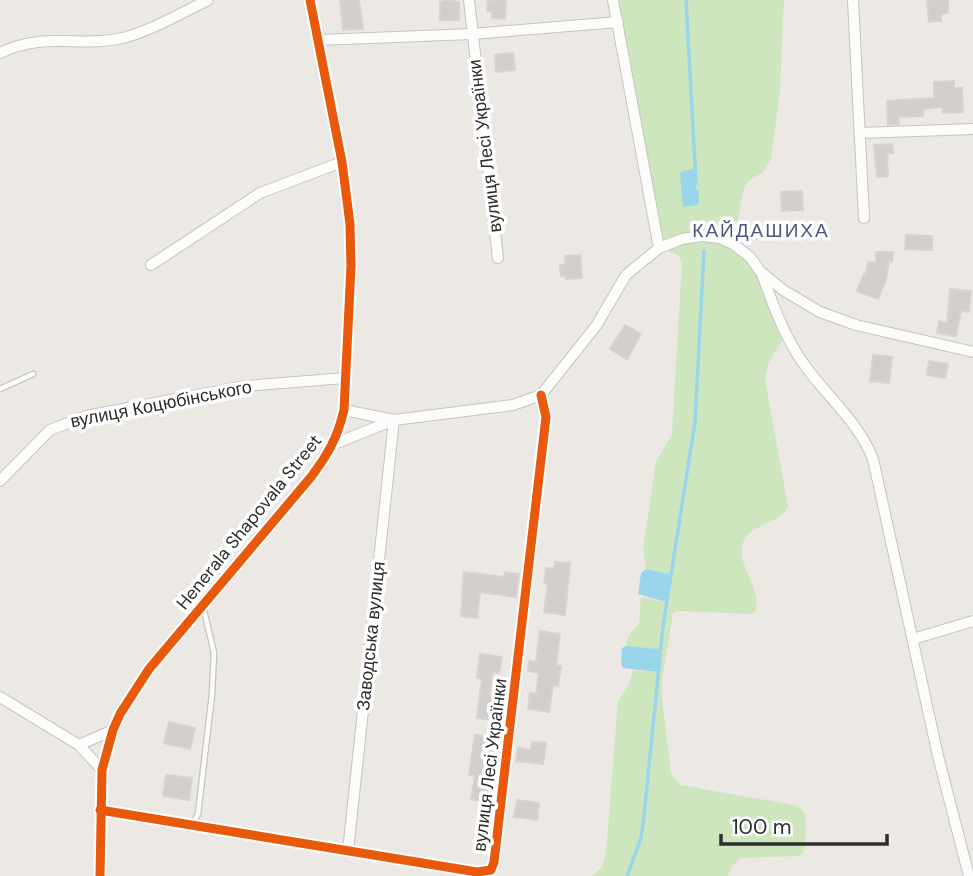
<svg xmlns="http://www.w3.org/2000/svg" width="973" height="876" viewBox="0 0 973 876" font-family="'DM Sans',sans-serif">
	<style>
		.green { fill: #cee6be }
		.water { fill: #99d6ec }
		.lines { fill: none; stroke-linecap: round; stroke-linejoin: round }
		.stream { stroke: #99d6ec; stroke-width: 3.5 }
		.building { fill: #d1cecb; stroke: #d7d4d0; stroke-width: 2 }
		.lane-casing { stroke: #c5c4c5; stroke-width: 7 }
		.street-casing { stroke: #c5c4c5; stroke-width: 12 }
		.lane { stroke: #fcfcfb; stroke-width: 4.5 }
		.street { stroke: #fcfcfb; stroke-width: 10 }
		.cycleway-casing { stroke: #fff; stroke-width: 13 }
		.cycleway { stroke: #e8590c; stroke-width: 9 }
		.labels { text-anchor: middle; stroke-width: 7; stroke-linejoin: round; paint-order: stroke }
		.street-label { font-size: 18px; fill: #2e2e2e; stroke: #fff }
		.neighbourhood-label { font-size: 19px; letter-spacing: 2px; fill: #4d5680; stroke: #fff }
	</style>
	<rect width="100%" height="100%" fill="#ece8e4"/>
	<!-- green -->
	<path class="green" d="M613,0H784L780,90L771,159L763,172L749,181L744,188L733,244L750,257L786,334L769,362L765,380L788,506C784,522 749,524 743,543C735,565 764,590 755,612L751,614L677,611L673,613L662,680V700L671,773L680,785L789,804C795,805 801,807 804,813C807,821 806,845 803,853L798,856L741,858L732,866L728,876H592L602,867L606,852L618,701L629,684L633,670L658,672L660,649L626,646L628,637L639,623L641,597L666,602L671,574L646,569L643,548L656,462L672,434L682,262L678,255L659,248Z"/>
	<!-- water -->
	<g class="water">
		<path d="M695,169L697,205L683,207L680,173L683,171Z"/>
		<path d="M646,569L671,574L666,602L638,594L641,573Z"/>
		<path d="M626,646L661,649L658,672L623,668L621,664L622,648Z"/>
	</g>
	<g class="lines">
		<!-- stream -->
		<g class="stream">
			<path d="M686,0L696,183"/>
			<path d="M697,191V203"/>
			<path d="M627,876L641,838L644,816L663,626L695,422L704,251"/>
		</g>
	</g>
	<!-- building -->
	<g class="building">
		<path d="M340,0H359L363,29L343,30Z"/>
		<path d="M447,0L459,2V20H440V2Z"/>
		<path d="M488,0H506L505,19L492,18V11H487Z"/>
		<path d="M927,0H948V13L941,14V21L929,22Z"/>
		<path d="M513,53L515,70L496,72L495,55Z"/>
		<path d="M954,81V88H962L963,112L943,113L942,107L923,109V116L898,117L899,124L888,125L887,101L934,98V82Z"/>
		<path d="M892,144L893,153H888L887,158L888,176L877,177L874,145Z"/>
		<path d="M802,191L803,210L782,211L781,192Z"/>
		<path d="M906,235L932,236V250L905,249Z"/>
		<path d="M876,252H893L892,262L889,261L886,279L878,299L857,291L864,274L866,275L868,262L876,263Z"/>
		<path d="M580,255L582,278L566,279V275L561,276L560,265L566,264L565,256Z"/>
		<path d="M950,289L971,291L969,312L961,311L956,336L937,333L939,321L947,323Z"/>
		<path d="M625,325L641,334L627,359L610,349Z"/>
		<path d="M873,355L892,357L889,383L870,381Z"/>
		<path d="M929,361L948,364L945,378L927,375Z"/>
		<path d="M555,562L570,563L565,615L544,612L548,584L544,583L546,568L554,569Z"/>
		<path d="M464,572L504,577L505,572L519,574L516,597L480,592L477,618L461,616Z"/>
		<path d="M540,631L560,634L556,665L561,666L558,686L553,685L549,712L528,709L530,693L536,694L539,673L528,671L529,661L536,662Z"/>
		<path d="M480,654L502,657L499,673L493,672L489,696L499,697L496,720L477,718L482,679L477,678Z"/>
		<path d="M169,722L195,728L190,749L164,743Z"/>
		<path d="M475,735L493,738L488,763L496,764L489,801L471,799L475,776L469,775Z"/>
		<path d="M532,742L546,743L543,764L516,761L518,748L531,750Z"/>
		<path d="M166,775L192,778L189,800L163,796Z"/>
		<path d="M517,800L539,803L537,820L514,817Z"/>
	</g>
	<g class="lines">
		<!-- lane casing -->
		<g class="lane-casing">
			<g id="lane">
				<path d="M0,389L33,374"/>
				<path d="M192,825L198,814L212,694L214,653L203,606"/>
			</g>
		</g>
		<!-- street casing -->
		<g class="street-casing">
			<g id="street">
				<path d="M469,0L498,258"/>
				<path d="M613,0L659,248"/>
				<path d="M853,0L864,218"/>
				<path d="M319,40L472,34L618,22"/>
				<path d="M0,53C46,31 79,48 123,38C153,30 181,13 208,0"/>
				<path d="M860,133L973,129"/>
				<path d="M151,265L260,193L342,162"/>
				<path d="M762,274C773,305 784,336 803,363C826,396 858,421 873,459L938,756L969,876"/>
				<path d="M344,410L394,420L348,851"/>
				<path d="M334,444L394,420L513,405L541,395L596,326L626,275L659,248L682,239L702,236L719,238L733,244L750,257L760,271L783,290L820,312L856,325L973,352"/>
				<path d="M0,481L50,430L86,416L246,386L345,378"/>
				<path d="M913,639L973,621"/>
				<path d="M0,697L79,745L102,770"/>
				<path d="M79,745L113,730"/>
				<path d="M100,810L477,872L491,870L494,862L546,417L541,395"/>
				<path d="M100,876L102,770L113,730L120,714L149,669L311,477C328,454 337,439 344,410L351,266L350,224L342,162L310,0"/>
			</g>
		</g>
		<!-- lane -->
		<use href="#lane" class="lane"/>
		<!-- street -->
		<use href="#street" class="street"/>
		<!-- cycleway casing -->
		<g class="cycleway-casing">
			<g id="cycleway">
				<path d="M100,810L477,872L491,870L494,862L546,417L541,395"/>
				<path d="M100,876L102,770L113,730L120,714L149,669L311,477C328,454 337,439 344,410L351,266L350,224L342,162L310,0"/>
			</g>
		</g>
		<!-- cycleway -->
		<use href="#cycleway" class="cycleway"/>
	</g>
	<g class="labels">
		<!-- street labels -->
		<g class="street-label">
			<text transform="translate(485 146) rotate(-97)" y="6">вулиця Лесі Українки</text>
			<text transform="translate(161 404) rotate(-11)" y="6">вулиця Коцюбінського</text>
			<text transform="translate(249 522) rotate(-51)" y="6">Henerala Shapovala Street</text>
			<text transform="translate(371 636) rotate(-84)" y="6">Заводська вулиця</text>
			<text transform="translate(490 765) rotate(-83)" y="6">вулиця Лесі Українки</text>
		</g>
		<!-- neighbourhood labels -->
		<g class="neighbourhood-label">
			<text x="761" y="237">КАЙДАШИХА</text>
		</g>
	</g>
	<!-- scale -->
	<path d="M721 834v10h166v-10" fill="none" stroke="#2e2e2e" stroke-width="3.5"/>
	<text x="732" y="834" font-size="21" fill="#2e2e2e" stroke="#ffffff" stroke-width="5" paint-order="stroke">100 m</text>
</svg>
